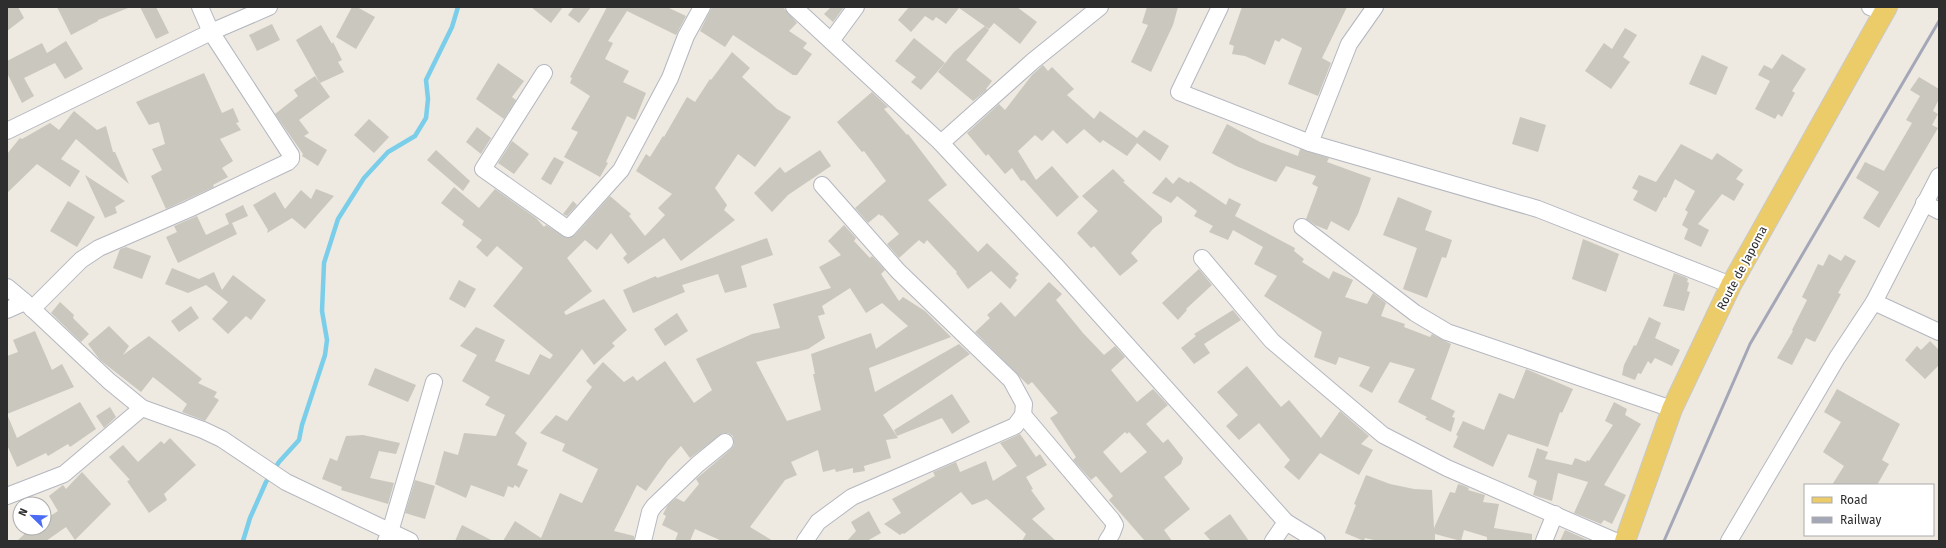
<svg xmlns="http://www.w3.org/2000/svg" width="1946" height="548" viewBox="0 0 1946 548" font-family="'Fira Sans',sans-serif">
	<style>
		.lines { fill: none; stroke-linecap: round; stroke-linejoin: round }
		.stream { stroke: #7aceea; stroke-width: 4.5 }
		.building { fill: #cac7bf; fill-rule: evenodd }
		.minor-casing { stroke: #b4b7c0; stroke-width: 18 }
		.major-casing { stroke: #c9c9c9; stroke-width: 22 }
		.minor { stroke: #fff; stroke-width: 16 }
		.major { stroke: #eccc69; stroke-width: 20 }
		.rail { stroke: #a4a7b7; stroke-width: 3 }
		.labels { text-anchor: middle; stroke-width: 4; stroke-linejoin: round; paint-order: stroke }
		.street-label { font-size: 12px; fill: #2e2e2e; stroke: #fff }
	</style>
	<rect width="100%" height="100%" fill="#eee9e1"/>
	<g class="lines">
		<!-- stream -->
		<path class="stream" d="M243,541L250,518L266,482L279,462L299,440L302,425L325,355L327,340L322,311L324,263L338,219L364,178L388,152L415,136L426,118L428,99L426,80L452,27L458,7"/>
	</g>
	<!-- building -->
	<g class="building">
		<path d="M7,7H18L24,18L7,31Z"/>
		<path d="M57,7H127L128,8L98,20V21L71,35Z"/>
		<path d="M140,7H156L169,33L156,39Z"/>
		<path d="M352,7H357L375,17L356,49L336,37Z"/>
		<path d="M531,7H563L551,23Z"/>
		<path d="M574,7H591L579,23L568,15Z"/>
		<path d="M607,7H667L686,16L676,35L627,11L608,41L613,43L605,59L629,71L623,82L646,93L635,120L627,116L606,162L608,163L600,177L564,157L578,132L571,129L590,96L570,83L572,78L570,77Z"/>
		<path d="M712,7H783L797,23L789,31L807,43L803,48L812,54L797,75H793L733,35L725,47L700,31Z"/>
		<path d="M831,7H844L833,22L824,14Z"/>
		<path d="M909,7H1017L1037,22L1020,44L994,23L989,29L959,8L946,24L936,17L933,21L925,16L911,32L898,20Z"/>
		<path d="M1147,7H1178L1173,25L1151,72L1131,62L1148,25L1142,23Z"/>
		<path d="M1242,7H1347L1322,58L1331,63L1318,96L1288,84L1302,48L1282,38L1279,42L1275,40L1265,65L1245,56L1232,54L1234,46L1229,44Z"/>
		<path d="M272,24L280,40L257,51L249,35Z"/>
		<path d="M321,25L332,44L333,42L342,60L338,62L344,72L320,83L296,40Z"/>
		<path d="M985,26L989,30L966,60L992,81L986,89L987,90L973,101L938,72L954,52Z"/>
		<path d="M1625,28L1637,35L1623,57L1630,62L1611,89L1585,71L1604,43L1612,49Z"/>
		<path d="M914,38L945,63L921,90L911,82L916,77L895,61Z"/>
		<path d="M66,41L83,69L65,79L55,63L24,78L34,96L22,103L7,73V61L42,43L47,53Z"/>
		<path d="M732,52L750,68L742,77L777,109L791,117L755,167L738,154L715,188L727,205L724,210L735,220L681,261L664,238L628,264L623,258L627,254L611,233L597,250L585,240L567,258L592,291L564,312L566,315L604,299L627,330L612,343L615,346L594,365L582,349L515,433L527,443L517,465L528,470L519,488L515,485L513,488L508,486L504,497L471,485L466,498L435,484L444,451L458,455L464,433L496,436L505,415L485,405L490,397L462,381L477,355L460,346L476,327L505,340L495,361L529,375L540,354L550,359L553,355L493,306L523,268L497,246L487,257L476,247L482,240L462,225L464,221L441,203L454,187L479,208L495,189L536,218L544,227L546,225L567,238L575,235L610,196L631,214L629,216L645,236L665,215L658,208L672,194L636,171L646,154L650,157L663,136L664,137L687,97L695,102L710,79L711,80Z"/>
		<path d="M1782,54L1806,69L1792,91L1795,93L1782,117L1778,114L1775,119L1755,109L1770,81L1758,75L1764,65L1772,69Z"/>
		<path d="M1702,55L1728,67L1716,95L1689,84Z"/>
		<path d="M498,63L524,81L512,97L516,100L504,119L476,99Z"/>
		<path d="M1043,65L1048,71L1052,67L1074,89L1067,95L1094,119L1100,111L1137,138L1144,130L1169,146L1160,161L1137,143L1127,156L1103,140L1100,143L1084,129L1067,144L1053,130L1042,141L1035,135L1018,151L1036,180L1052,166L1079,197L1057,217L1024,180L1021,181L1012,168L1005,174L988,154L986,156L967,133L999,104L1005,110L1032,75Z"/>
		<path d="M204,73L222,113L233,108L239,122L236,123L241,130L220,139L233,161L222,168L228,177L213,185L214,187L166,209L151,176L162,170L152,149L165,144L159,122L149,125L136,102Z"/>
		<path d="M315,76L330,97L299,120L309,133L304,136L327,150L318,166L302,156L303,154L275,114L298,96L294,90Z"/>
		<path d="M1919,77L1939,89V99L1933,111L1938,114L1932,125L1938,128L1879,228L1863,218L1879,192L1856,178L1865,162L1884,171L1912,123L1906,120L1920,96L1910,90Z"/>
		<path d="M872,92L888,107L884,109L907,135L908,134L947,185L928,200L978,252L987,243L1019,274L1015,278L1017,280L1010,289L991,271L968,289L956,273L957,272L927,240L924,244L919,240L899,258L887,244L899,234L882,215L881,216L879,214L868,223L855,208L886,181L864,151L862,152L837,122Z"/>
		<path d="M74,111L97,130L106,126L113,152H115L129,184L76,139L61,159L80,171L70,187L37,164L7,193V154L20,138L22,139L50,123L59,130Z"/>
		<path d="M1520,117L1546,125L1538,152L1512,144Z"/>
		<path d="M369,119L389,137L374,153L354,135Z"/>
		<path d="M1227,124L1260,142L1298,156L1300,149L1329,158L1327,162L1371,178L1358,214L1349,231L1331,221L1327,230L1315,225L1306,219L1318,187L1312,184L1316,176L1286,166L1276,182L1236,166L1212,153Z"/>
		<path d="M477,127L491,138L481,154L466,142Z"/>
		<path d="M512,141L529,154L514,174L498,163Z"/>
		<path d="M1681,144L1712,160L1717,153L1743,170L1736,179L1744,184L1734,201L1722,194L1698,224L1709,230L1701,247L1684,239L1688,229L1682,225L1688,212L1685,210L1695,191L1675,179L1666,198L1664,197L1656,212L1633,200L1638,191L1632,188L1639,175L1656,182Z"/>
		<path d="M436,150L470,181L463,191L427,160Z"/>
		<path d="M820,150L831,166L788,195L772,212L754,193L780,167L785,173Z"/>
		<path d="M554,157L564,162L551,185L541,179Z"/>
		<path d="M1113,169L1125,181L1123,182L1162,217V222L1153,229L1131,253L1138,261L1120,276L1094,246L1091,248L1077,233L1098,211L1082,196Z"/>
		<path d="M85,175L125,201L115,207L117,213L105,218Z"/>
		<path d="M1166,177L1173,184L1179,177L1189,183L1190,181L1226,205L1229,198L1241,204L1235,216L1295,248L1294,251L1304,259L1302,262L1329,279L1333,271L1353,280L1345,297L1367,304L1373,293L1386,303L1381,316L1405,324L1404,327L1430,337L1432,334L1451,344L1431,399L1455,411L1452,417L1455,418L1451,432L1425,419L1427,417L1398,402L1415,369L1390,362L1372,393L1359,386L1370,367L1339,357L1336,365L1314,357L1322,332L1264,296L1277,276L1254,264L1263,247L1233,230L1228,240L1209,232L1213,226L1194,216L1197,211L1177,196L1171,203L1152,193Z"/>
		<path d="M316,189L334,196L305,229L292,218L267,233L268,230L253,205L275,192L285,209L301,190L311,199Z"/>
		<path d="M1398,197L1432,211L1425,230L1452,240L1446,258L1442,257L1427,298L1403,289L1417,248L1383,235Z"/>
		<path d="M68,201L95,217L77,247L50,231Z"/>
		<path d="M573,201L577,205L567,216L563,214Z"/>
		<path d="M243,205L248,216L232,223L237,234L178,263L166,237L177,232L174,226L197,216L206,235L229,224L225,214Z"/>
		<path d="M844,225L856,238L854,241L870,258L872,256L885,270L881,274L899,301L903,297L925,311L951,337L869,368L875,392L959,344L970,354L883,415L898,438L886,440L891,458L864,466L865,471L853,473V468L836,472L835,469L823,472L818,450L791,462L797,475L785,480L750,527L773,541H722L695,529L690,541H675L678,533L662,525L666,516L663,514L668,505L676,498L684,502L699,484L696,479L731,449L734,445L733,436L728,433H723L690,458L681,446L668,460L646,491L637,485L614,531L634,536V541H503L515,521L541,538L560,493L582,503L598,469L562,451L565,444L540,433L556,415L567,421L592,387L586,381L603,362L624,382L633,376L637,381L665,361L694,403L712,390L696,359L752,334L780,328L773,304L831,288L819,267L841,255L828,241ZM850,288L866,313L882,303L908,326L876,349L871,333L811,354L815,374H813L821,410L787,421L756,362L808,349L825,338L818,316L825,314L822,306Z"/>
		<path d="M767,238L773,255L741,266L747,287L725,293L718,274L682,285L685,292L633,313L623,290L656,276L657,278Z"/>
		<path d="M1583,239L1619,254L1606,292L1572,279Z"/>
		<path d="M126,247L151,256L142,279L113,268L120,249Z"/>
		<path d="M1829,254L1841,261L1845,255L1856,261L1838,293L1841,294L1815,342L1806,338L1792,365L1777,358L1793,331L1792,330L1807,300L1802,297L1818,264L1823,266Z"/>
		<path d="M172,268L201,280L199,279L214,272L222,290L233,275L266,300L251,320L246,316L228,334L212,319L228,302L206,285L188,293L165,284Z"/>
		<path d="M1199,269L1212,285L1186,309L1187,310L1178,320L1162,303Z"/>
		<path d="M1674,273L1685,277L1688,279L1687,282L1689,283L1687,291L1690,292L1684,311L1663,306Z"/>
		<path d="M459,280L476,289L465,308L449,299Z"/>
		<path d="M1049,282L1062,294L1056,300L1083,333L1104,355L1115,346L1125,357L1111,370L1137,402L1153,389L1168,405L1146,424L1163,443L1168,439L1183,458L1181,464L1164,477L1190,509L1164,530L1172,541H1145L1109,500L1113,496L1096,476L1091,480L1073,460L1076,457L1050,418L1058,413L1032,382L1028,385L975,332L990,318L987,315L1001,302L1015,317ZM1125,432L1127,434L1129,432L1147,452L1121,473L1103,452Z"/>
		<path d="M60,302L74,315L73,318L89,334L81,342L51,313Z"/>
		<path d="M191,306L199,318L179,332L171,321Z"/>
		<path d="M1233,310L1241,320L1204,344L1210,353L1194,364L1181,348L1196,336L1194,334Z"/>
		<path d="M677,313L688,331L665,346L654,329Z"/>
		<path d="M1649,317L1661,323L1655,338L1680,350L1672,366L1655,358L1651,364L1648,361L1641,374L1638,373L1635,380L1622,375L1624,365L1634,345L1636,346Z"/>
		<path d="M109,326L129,346L123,355L149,336L202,379L198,383L217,392L214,397L219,400L205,421L182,412L187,404L153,377L141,392L100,360L88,344Z"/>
		<path d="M35,331L52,370L62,364L74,387L7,414L17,438L80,402L96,429L70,447L68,444L48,456L46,453L17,467L7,445V356L18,352L13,340Z"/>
		<path d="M1930,341L1939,350V365L1925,379L1905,360L1917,346L1921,350Z"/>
		<path d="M1247,366L1281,407L1289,400L1321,438L1340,411L1369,436L1361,444L1373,450L1359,475L1320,453L1299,480L1284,467L1290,460L1259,423L1239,440L1226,426L1238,415L1217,392Z"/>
		<path d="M375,368L416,385L408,402L368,385Z"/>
		<path d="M1526,369L1573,389L1562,413L1560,412L1548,447L1508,434L1493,467L1453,447L1458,436L1456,435L1463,421L1484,430L1499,393L1514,399Z"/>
		<path d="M1837,389L1900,424L1882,460L1889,464L1877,485H1832L1844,466L1823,452L1841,422L1824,412Z"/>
		<path d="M952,394L970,422L952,434L942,418L897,436L894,430Z"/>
		<path d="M1614,402L1627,409L1625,415L1641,424L1604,485L1626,495L1612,524L1604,520L1601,524L1574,513L1588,482L1558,473L1552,501L1533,495L1537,481L1528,477L1537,448L1548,452L1545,459L1572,465L1575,458L1586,462L1587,460L1589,461L1613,425L1605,421Z"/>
		<path d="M110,407L116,417L104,428L96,416Z"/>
		<path d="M1020,434L1036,457L1040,454L1047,465L1026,477L1033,489L1031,490L1045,509L1032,519L1056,541H1022L1026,534L987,499L972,505L961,492L904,534L903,533L900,535L884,524L901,513L892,499L935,476L933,472L956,462L960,472L986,461L993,481L1017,466L1000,443Z"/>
		<path d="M363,435L400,443L396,454L379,451L370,478L394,483L388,504L341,490L342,487L322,479L330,458L337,461L346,436Z"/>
		<path d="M170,438L196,465L164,494L167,500L149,513L127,481L130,480L109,457L123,445L138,462L161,441L164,444Z"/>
		<path d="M82,472L111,504L75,540L66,527L46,541H17L31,528H44V520L58,511L49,496L63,485L66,489Z"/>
		<path d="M1366,475L1390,484L1414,489L1432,490L1434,528L1450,492L1455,493L1458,484L1462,485L1469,488L1468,490L1485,495L1483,502L1499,504L1494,528L1532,534V541H1487V537L1464,530L1461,541L1435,534V541H1378L1365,538L1364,541L1345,533L1356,505L1354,504Z"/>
		<path d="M415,480L435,486L425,519L405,513Z"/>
		<path d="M869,511L881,533L867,541H847L856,531L851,522Z"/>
		<path d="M1230,514L1249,541H1211L1204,533Z"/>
		<path d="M462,525L493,541H455Z"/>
		<path d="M1565,530L1590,541H1560Z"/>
	</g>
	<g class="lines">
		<!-- minor casing -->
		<g class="minor-casing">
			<g id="minor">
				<path d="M794,7L941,143L1056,266L1286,522L1317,541"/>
				<path d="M1220,7L1179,92L1310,143L1538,209L1731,285"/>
				<path d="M1870,7L1883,12"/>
				<path d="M831,41L856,7"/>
				<path d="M544,73L483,169L568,229L621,170L670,78L686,36L702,7"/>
				<path d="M7,131L211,32L269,7"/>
				<path d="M941,143L1033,61L1100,7"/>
				<path d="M1310,143L1349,44L1375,7"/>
				<path d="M1924,203L1939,211"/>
				<path d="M1302,227L1415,313L1447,332L1672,409"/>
				<path d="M1202,258L1272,341L1383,435L1447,468L1615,541"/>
				<path d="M7,287L25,302"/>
				<path d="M1874,302L1939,176"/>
				<path d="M32,309L81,260L99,248L189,209L288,162L291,159V155L211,32L200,7"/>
				<path d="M7,310L25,302L109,381L142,408L203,430L222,439L286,482L410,541"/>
				<path d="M1023,415L1112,520L1115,525L1112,533L1107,541"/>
				<path d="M7,496L64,474L142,408"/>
				<path d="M386,541L390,532L434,382"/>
				<path d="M643,541L650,512L654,506L698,464L725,442"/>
				<path d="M805,541L818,522L852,497L1015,426L1023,415L1024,404L1011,380L898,271L822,185"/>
				<path d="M1273,541L1286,522"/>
				<path d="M1544,541L1555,514"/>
				<path d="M1729,541L1837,358L1874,302L1939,332"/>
			</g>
		</g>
		<!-- major casing -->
		<g class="major-casing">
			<path id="major" d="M1625,541L1672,409L1731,285L1887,7"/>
		</g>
		<!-- minor -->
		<use href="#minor" class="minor"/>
		<!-- major -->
		<use href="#major" class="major"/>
		<!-- rail -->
		<path class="rail" d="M1664,541L1750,344L1939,21"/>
	</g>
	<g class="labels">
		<!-- street labels -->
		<g class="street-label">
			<text transform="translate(1742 268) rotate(-62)" y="4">Route de Japoma</text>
		</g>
	</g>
	<!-- border -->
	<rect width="1946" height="548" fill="none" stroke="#2e2e2e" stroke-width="16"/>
	<!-- legend -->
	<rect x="1804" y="484" width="130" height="52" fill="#ffffff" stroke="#ababab"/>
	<rect x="1812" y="497" width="20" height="6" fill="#eccc69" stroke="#ababab"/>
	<text x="1840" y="504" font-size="12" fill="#2e2e2e">Road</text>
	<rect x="1812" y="517" width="20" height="6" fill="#a4a7b7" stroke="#ababab"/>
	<text x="1840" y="524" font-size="12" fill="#2e2e2e">Railway</text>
	<!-- north arrow -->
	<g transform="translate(32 516) rotate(293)"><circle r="19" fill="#ffffff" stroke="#ababab"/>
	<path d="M0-3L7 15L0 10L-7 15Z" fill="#4a6bf3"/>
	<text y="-6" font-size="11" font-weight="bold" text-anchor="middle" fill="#2e2e2e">N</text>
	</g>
</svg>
